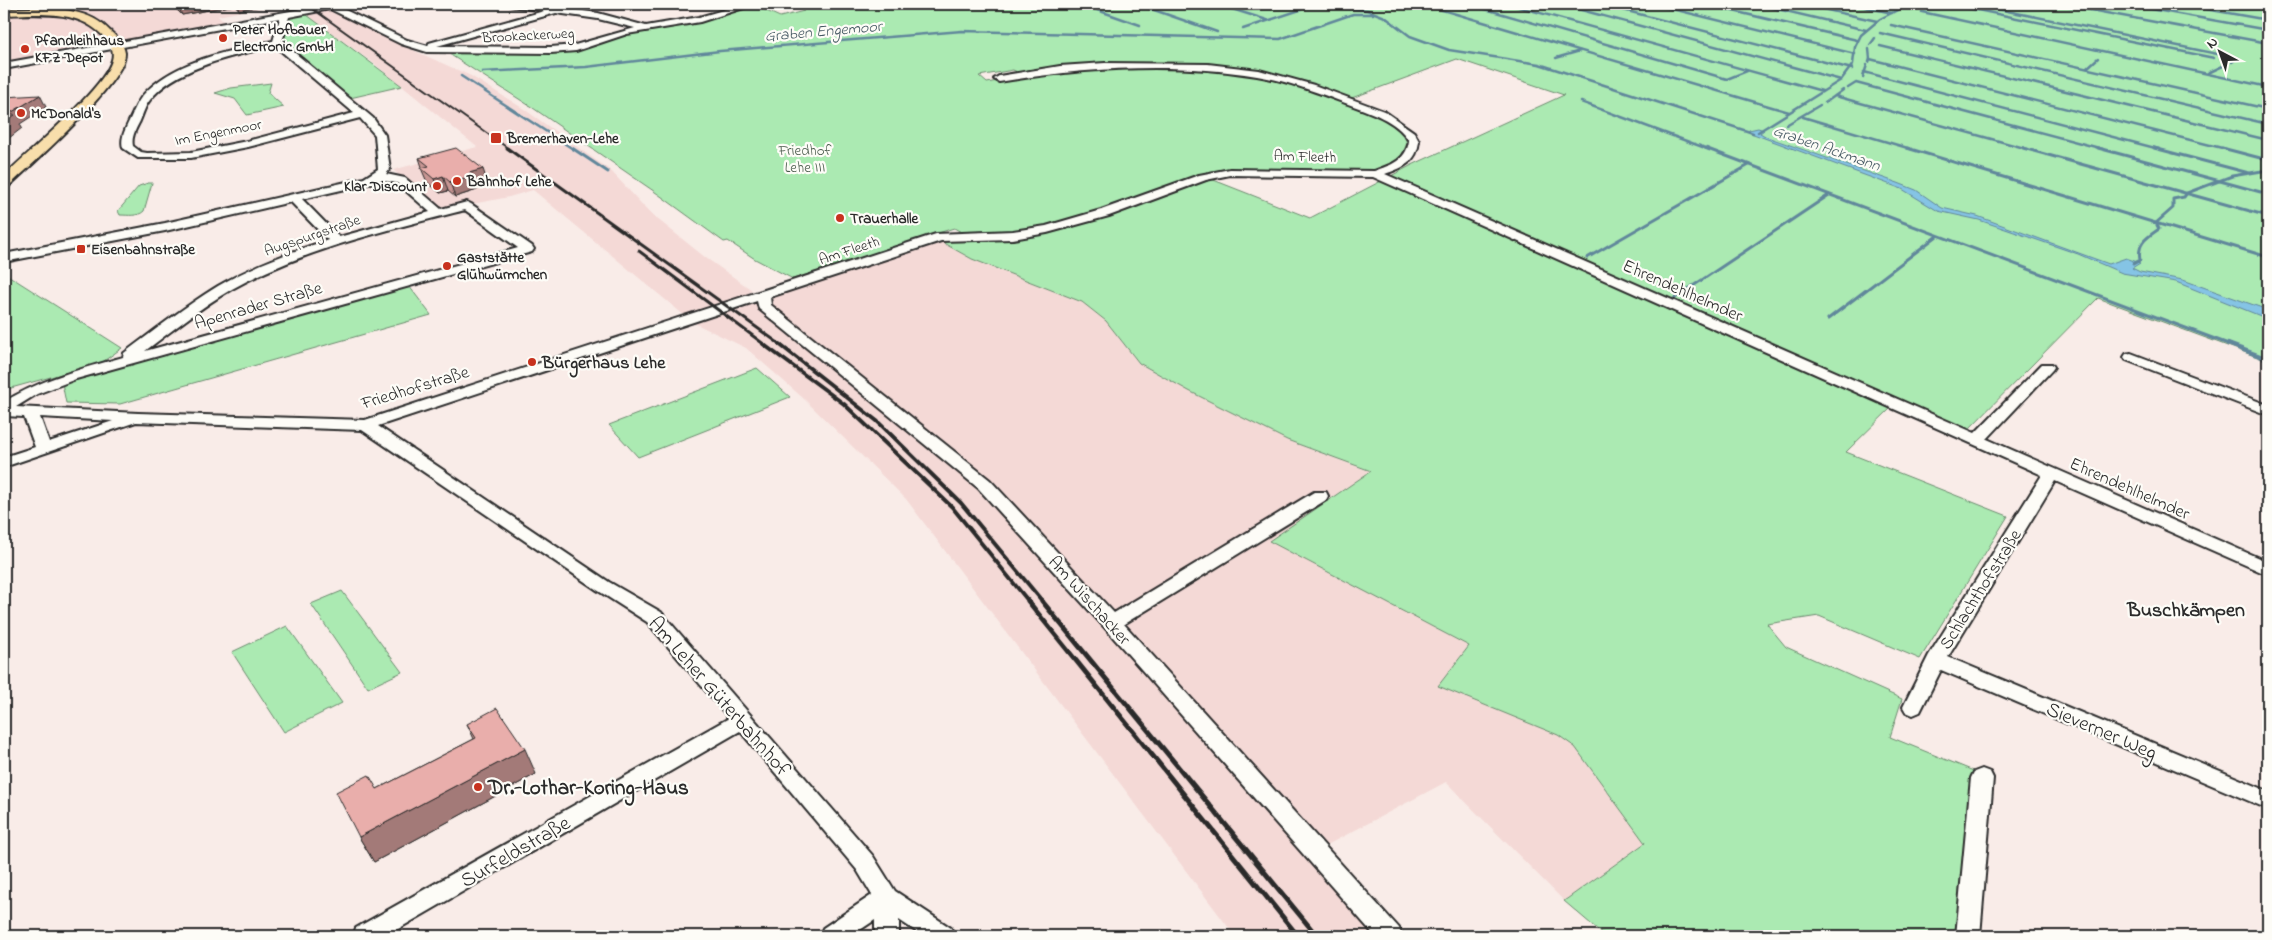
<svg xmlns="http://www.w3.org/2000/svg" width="2272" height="940" viewBox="0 0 2272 940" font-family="'Indie Flower',sans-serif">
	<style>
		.built { fill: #f4d9d6 }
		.green { fill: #abeab2; stroke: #6b8a6e }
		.water { fill: #85c4e5; stroke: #61879b }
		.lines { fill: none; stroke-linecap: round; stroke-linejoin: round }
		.stream-far2 { stroke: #61879b; stroke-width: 2.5 }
		.stream-far1 { stroke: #61879b; stroke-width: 3 }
		.stream { stroke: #61879b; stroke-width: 4.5 }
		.minor-casing { stroke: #2b2b2b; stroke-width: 4 }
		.major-casing { stroke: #2b2b2b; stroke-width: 4 }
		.minor { fill: #fdfcf7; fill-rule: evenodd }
		.major { fill: #f8deab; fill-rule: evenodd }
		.rail-far3 { stroke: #2b2b2b; stroke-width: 2 }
		.rail-far2 { stroke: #2b2b2b; stroke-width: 3 }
		.rail-far1 { stroke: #2b2b2b; stroke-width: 4 }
		.rail { stroke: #2b2b2b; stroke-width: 5 }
		.wall { fill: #c89693; stroke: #2b2b2b }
		.shaded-wall { fill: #a37a78; stroke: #2b2b2b }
		.building { fill: #e9aeab; stroke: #2b2b2b }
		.poi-dot { fill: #c8321e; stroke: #fdfcf7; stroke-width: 2 }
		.labels { text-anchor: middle; stroke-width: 4.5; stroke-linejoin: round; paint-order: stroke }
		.far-poi-label { font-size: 15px; font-weight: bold; fill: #2b2b2b; stroke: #fdfcf7; text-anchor: start }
		.far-street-label { font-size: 15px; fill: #2b2b2b; stroke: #fdfcf7 }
		.far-park-label { font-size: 15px; fill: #4b5b4d; stroke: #fdfcf7 }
		.far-water-label { font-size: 16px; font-style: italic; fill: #465963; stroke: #fdfcf7 }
		.street-label { font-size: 18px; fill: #2b2b2b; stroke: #fdfcf7 }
		.poi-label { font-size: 18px; font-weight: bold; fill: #2b2b2b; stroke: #fdfcf7; text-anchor: start }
		.quarter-label { font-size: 20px; font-weight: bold; fill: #2b2b2b; stroke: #fdfcf7 }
		.near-street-label { font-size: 21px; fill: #2b2b2b; stroke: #fdfcf7 }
		.near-poi-label { font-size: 21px; font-weight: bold; fill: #2b2b2b; stroke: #fdfcf7; text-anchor: start }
	</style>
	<rect width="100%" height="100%" fill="#f9ece8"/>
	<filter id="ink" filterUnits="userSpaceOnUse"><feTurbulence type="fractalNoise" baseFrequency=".02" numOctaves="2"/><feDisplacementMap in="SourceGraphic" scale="10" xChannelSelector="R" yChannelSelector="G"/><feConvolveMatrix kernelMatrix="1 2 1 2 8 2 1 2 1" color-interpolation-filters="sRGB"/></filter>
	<g filter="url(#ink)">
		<!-- built -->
		<g class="built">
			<path d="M4,4H279L218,16L227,25L4,65Z"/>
			<path d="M292,4H338L327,6L415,51L471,76L524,109L611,171L651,214L706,258L752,290L747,295L685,316L533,190L509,197L441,210L393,170L477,147L376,65Z"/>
			<path d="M938,240L972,259L1082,302L1106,321L1139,363L1189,391L1287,440L1372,472L1270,541L1469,646L1439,686L1558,735L1575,747L1645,843L1564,901L1446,782L1310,854L1381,936H1235L906,499L803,398L746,348L694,323Z"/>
		</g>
		<!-- green -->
		<g class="green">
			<path d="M819,4H2268V361L2098,298L1962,436L1894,405L1846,452L2008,516L1920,659L1819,616L1767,624L1786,647L1902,699L1890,737L1976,772L1958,936H1605L1564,901L1645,843L1575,747L1558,735L1438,686L1469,646L1269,541L1371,471L1287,440L1189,391L1139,363L1106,321L1082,302L972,259L938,240C963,239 989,240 1014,237C1082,229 1147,201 1211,179L1310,218L1412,165L1564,95L1457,59L1349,99C1303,81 1255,68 1205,65C1186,64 1167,65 1148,64C1104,64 1062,66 1019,73L1013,70L979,76L987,83L1061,69L1104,67L1212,69L1256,74L1304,86L1378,114L1401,129L1407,143C1399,165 1391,166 1370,171L1228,170L1198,176L1103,212L1046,227L988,234H965L954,228L793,279L755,259L728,241L724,242L658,194L533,108L446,52L559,51L577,48L638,30L702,20L753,5L780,17L804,11L801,9Z"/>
			<path d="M303,12L402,86L350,98L279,42L287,15Z"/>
			<path d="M271,83L268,93L284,107L247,115L235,99L215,93L231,88Z"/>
			<path d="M148,183H152L144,211C138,217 128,215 120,215L118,211L139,186Z"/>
			<path d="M6,274L122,348L101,363L4,390V275Z"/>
			<path d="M409,286L431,315L120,404L66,403L62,383Z"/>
			<path d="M757,368L790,397L638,457L609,425Z"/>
			<path d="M342,591L402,672L368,688L311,604Z"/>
			<path d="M287,626L342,703L284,732L232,652Z"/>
		</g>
		<!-- water -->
		<path class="water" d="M1758,128L1764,130L1760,133L1767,137L1898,183L1916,190L1942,208L1977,216L2109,264L2126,258L2140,263L2132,268L2140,272L2183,280L2268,310V319L2176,282L2122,273L2078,254L1979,220L1938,211L1902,189L1748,132L1749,130Z"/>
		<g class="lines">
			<!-- stream-far2 -->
			<g class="stream-far2">
				<path d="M1080,4L1140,25"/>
				<path d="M1137,4L1217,32"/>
				<path d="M1216,4L1267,20"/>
				<path d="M1298,4L1367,10L1385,17L1410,36L1449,50L1539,64L1753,133"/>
				<path d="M1422,4L1789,112"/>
				<path d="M1468,4L1727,79L1747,71"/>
				<path d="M1508,4L1822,91"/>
				<path d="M1559,4L1841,80"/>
				<path d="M1600,4L1852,69"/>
				<path d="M1652,4L1855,54"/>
				<path d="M1703,4L1857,40"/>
				<path d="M1756,4L1866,30"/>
				<path d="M1800,4L1877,21"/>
				<path d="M1851,4L1892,13"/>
				<path d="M1883,4L1901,8"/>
				<path d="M1948,4L2214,58"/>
				<path d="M1973,4L2237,58L2232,62"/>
				<path d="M2058,4L2268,43"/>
				<path d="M2122,4L2268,30"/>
				<path d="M2177,4L2268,20"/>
				<path d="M2243,4L2268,8"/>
				<path d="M1923,5L1925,4"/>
				<path d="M1922,12L2268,87"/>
				<path d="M1891,25L2268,109"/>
				<path d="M1243,29L1300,10"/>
				<path d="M1880,33L2268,124"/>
				<path d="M1870,45L1875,38"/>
				<path d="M1880,46L2268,140"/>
				<path d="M1869,49L1870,59"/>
				<path d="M1556,58L1580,51"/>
				<path d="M1869,62L1870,59L2226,149"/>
				<path d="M2264,63L2268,64"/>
				<path d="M2087,68L2098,58"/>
				<path d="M482,72L586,67L720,51L962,31L1280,39L1353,14H1373"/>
				<path d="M1864,72L2159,149"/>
				<path d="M2208,73L2225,65"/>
				<path d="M461,76L573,149"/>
				<path d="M1863,77L1867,65"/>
				<path d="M1848,88L1856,83L2103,149"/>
				<path d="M1835,96L2028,149"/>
				<path d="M1581,102L1708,149"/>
				<path d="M1825,103L1843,90"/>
				<path d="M1803,117L1911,149"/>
				<path d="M1786,125L1820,105"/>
				<path d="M1758,132L1841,80L1853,64L1855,47L1861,35L1880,19L1909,4"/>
			</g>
			<!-- stream-far1 -->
			<g class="stream-far1">
				<path d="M572,148L608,172"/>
				<path d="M1705,148L2231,345"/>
				<path d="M1907,148L2268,257"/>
				<path d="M2023,148L2268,216"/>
				<path d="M2098,148L2268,194"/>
				<path d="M2154,148L2249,173"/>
				<path d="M2222,148L2268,160"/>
				<path d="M1587,258L1749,165"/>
				<path d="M2133,264L2140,260C2137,243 2146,238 2159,229L2156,223L2173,208V199L2184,197L2187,193L2232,176L2268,170"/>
				<path d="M1672,300L1829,195"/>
				<path d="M1828,319L1937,236"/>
			</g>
			<!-- stream -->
			<path class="stream" d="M2228,344L2268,359"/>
			<!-- minor casing -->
			<g class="minor-casing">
				<g id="minor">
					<path d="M329,4H342V7H339L407,40L428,46L429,43L544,11L511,6L507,4C523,4 539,8 555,8C564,7 572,4 582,4L568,9L598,13L646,26L699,17L744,4H756L700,22L627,34L576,51L551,53L427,52L401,44L330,9L289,17L282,42L373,118L385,135L390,169L386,174L405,178L441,209L467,202L471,204L532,246L534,249L532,252L76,379L37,394L16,407L138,413L365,420L936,234L1013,231L1046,226L1101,210L1199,175L1230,169L1374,171C1391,165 1406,161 1409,141C1397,120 1369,112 1348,104C1319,93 1288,81 1257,76C1173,62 1083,68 999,82L994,79L999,76L1060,66L1105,63L1208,64L1259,70L1314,85L1384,111L1414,132L1419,141C1417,162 1403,168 1385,174L1975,433L2042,364H2052L2054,367L2052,370L1987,439L2268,562V575L2055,481L1948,657L2268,791V809L1941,670L1920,712L1913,715L1906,712L1903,707L1929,655L2042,475L1373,177L1230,175L1206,180L1109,216L1047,233L1013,239L941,241L770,297L771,305L990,480L1114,613L1314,492H1326L1328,496L1326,500L1124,624L1399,928L1402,936H1375L1105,628L978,488L759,309L757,301L378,426L609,582L661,612L873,856L895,891L951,928L954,936H923L899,920V936H875V920L851,936H820L823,928L872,895L857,870L740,731L386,936H353L356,928L729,718L647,622L597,590L362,430L136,422L4,467V457L35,447L24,417L4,416V402C41,379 81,369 123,357L124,353C155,330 185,306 218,286C252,266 290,252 328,240L291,202L165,231L4,262V254L165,223L364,178L378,169L375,135L360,118L248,147L191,158H138L123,148C120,138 126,128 130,119C134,111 137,102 143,95C174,60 230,51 273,41L280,18L4,69V63ZM556,13L598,19L635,28L575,45L551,47L437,46ZM275,46L354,113L247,141L191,152L147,153L141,152L133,146C131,137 136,129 140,121C143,114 145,106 150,100C175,67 237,55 275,46ZM379,180L397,183L430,212L339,237L302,199L372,183ZM465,210L518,248L145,351C173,330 201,307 232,289C304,249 385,231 465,210ZM40,417L113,421L49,442Z"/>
					<path d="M2131,353L2268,405V415L2126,360L2124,357L2126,354Z"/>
					<path d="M1982,769L1990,772L1993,778L1980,936H1956L1971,778L1974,772Z"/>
				</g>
			</g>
			<!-- major casing -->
			<g class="major-casing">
				<path id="major" d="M32,8C59,8 91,10 110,31C116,36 124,44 125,53C127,81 32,164 9,186L4,187V176C28,152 105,88 112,60C115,50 110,44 104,37C79,9 38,14 4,15V9Z"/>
			</g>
			<!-- minor -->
			<use href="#minor" class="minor"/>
			<!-- major -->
			<use href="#major" class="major"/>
			<!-- rail-far3 -->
			<path class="rail-far3" d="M306,4L509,149"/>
			<!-- rail-far2 -->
			<g class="rail-far2">
				<path d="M507,148L781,345"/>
				<path d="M639,251L765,345"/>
			</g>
			<!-- rail-far1 -->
			<g class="rail-far1">
				<path d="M763,344L844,404L952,507L1029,602"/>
				<path d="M779,344L877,421L961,503L1043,602"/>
			</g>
			<!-- rail -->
			<g class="rail">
				<path d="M1028,601L1298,936"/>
				<path d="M1042,601L1317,936"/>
			</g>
		</g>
		<!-- wall -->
		<g class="wall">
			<path d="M171,4H265L266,5L239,10L235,5L182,15Z"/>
			<path d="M419,158L488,184L476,187L477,190L455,197L448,191L440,193L427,182L421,168L422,167Z"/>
			<path d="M467,724L536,774L374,862L359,837L377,789L474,739Z"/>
		</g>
		<!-- shaded-wall -->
		<g class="shaded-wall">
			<path d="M177,4H234L235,5L182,15Z"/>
			<path d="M237,4H265L266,5L239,10Z"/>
			<path d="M40,95L46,107L20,124L22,128L4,142V123L7,115Z"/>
			<path d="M483,169L488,184L476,187L477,190L455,197L450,182L469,173Z"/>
			<path d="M443,176L448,191L440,193L434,179Z"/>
			<path d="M525,749L536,774L374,862L359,837Z"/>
		</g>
		<!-- building -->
		<g class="building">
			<path d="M40,95L7,115H15L4,123V97Z"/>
			<path d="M456,148L483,169L469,173L472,176L450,182L443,176L434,179L421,168L429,166L419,158Z"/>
			<path d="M497,708L525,749L359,837L336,792L369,775L377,789L476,738L467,724Z"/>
		</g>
	</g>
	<!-- markers -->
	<g class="poi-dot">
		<circle cx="223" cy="38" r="5"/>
		<circle cx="25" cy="49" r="5"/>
		<circle cx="21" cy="113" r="5"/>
		<rect x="490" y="132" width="12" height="12" rx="2.5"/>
		<circle cx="457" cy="181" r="5"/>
		<circle cx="437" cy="186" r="5"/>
		<circle cx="840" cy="218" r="5"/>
		<rect x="76" y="244" width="10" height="10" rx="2.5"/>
		<circle cx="447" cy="266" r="5"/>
		<circle cx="532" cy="362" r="5"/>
		<circle cx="478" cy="787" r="5"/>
	</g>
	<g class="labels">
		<!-- far-poi labels -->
		<g class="far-poi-label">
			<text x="233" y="34">Peter Hofbauer<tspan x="233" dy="17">Electronic GmbH</tspan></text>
			<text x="35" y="45">Pfandleihhaus<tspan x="35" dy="17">KFZ Depot</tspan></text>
			<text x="31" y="118">McDonald's</text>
			<text x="507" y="143">Bremerhaven-Lehe</text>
			<text x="467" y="186">Bahnhof Lehe</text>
			<text x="427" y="191" text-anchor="end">Klar Discount</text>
			<text x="850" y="223">Trauerhalle</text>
			<text x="91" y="254">Eisenbahnstraße</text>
			<text x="457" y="262">Gaststätte<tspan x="457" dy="17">Glühwürmchen</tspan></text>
		</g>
		<!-- far-street labels -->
		<g class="far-street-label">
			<text transform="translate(528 35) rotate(-3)" y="5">Brookackerweg</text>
			<text transform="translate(218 132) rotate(-11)" y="5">Im Engenmoor</text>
			<text transform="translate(1305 156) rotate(2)" y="5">Am Fleeth</text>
			<text transform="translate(312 235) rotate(-19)" y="5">Augspurgstraße</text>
			<text transform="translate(849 250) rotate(-18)" y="5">Am Fleeth</text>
		</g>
		<!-- far-park labels -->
		<g class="far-park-label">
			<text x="805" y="155">Friedhof<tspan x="805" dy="17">Lehe III</tspan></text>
		</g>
		<!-- far-water labels -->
		<g class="far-water-label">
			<text transform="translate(823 30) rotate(-5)" y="6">Graben Engemoor</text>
			<text transform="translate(1827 147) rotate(19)" y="6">Graben Ackmann</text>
		</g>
		<!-- street labels -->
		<g class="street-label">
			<text transform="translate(1683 290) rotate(24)" y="6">Ehrendehlhelmder</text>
			<text transform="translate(258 305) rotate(-16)" y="6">Apenrader Straße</text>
			<text transform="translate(415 387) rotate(-17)" y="6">Friedhofstraße</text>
			<text transform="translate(2130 488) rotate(24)" y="6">Ehrendehlhelmder</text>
			<text transform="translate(1980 589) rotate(-58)" y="6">Schlachthofstraße</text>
			<text transform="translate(1090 600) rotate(48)" y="6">Am Wischacker</text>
		</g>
		<!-- poi labels -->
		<g class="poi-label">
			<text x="542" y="368">Bürgerhaus Lehe</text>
		</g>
		<!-- quarter labels -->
		<g class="quarter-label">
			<text x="2186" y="616">Buschkämpen</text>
		</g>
		<!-- near-street labels -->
		<g class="near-street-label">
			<text transform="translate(720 696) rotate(49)" y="7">Am Leher Güterbahnhof</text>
			<text transform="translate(2102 730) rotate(23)" y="7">Sieverner Weg</text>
			<text transform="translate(515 851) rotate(-30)" y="7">Surfeldstraße</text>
		</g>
		<!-- near-poi labels -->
		<g class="near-poi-label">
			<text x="488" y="794">Dr.-Lothar-Koring-Haus</text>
		</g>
	</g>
	<!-- margin -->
	<rect width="2272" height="940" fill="none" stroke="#fdfcf7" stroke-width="20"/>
	<rect x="10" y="10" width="2252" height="920" fill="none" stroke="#2b2b2b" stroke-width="2" filter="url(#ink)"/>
	<!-- north arrow -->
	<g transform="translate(2220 52) rotate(319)" stroke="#fdfcf7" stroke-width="4" paint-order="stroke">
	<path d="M0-4L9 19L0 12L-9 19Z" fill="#2b2b2b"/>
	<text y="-8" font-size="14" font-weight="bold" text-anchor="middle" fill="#2b2b2b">N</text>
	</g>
</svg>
